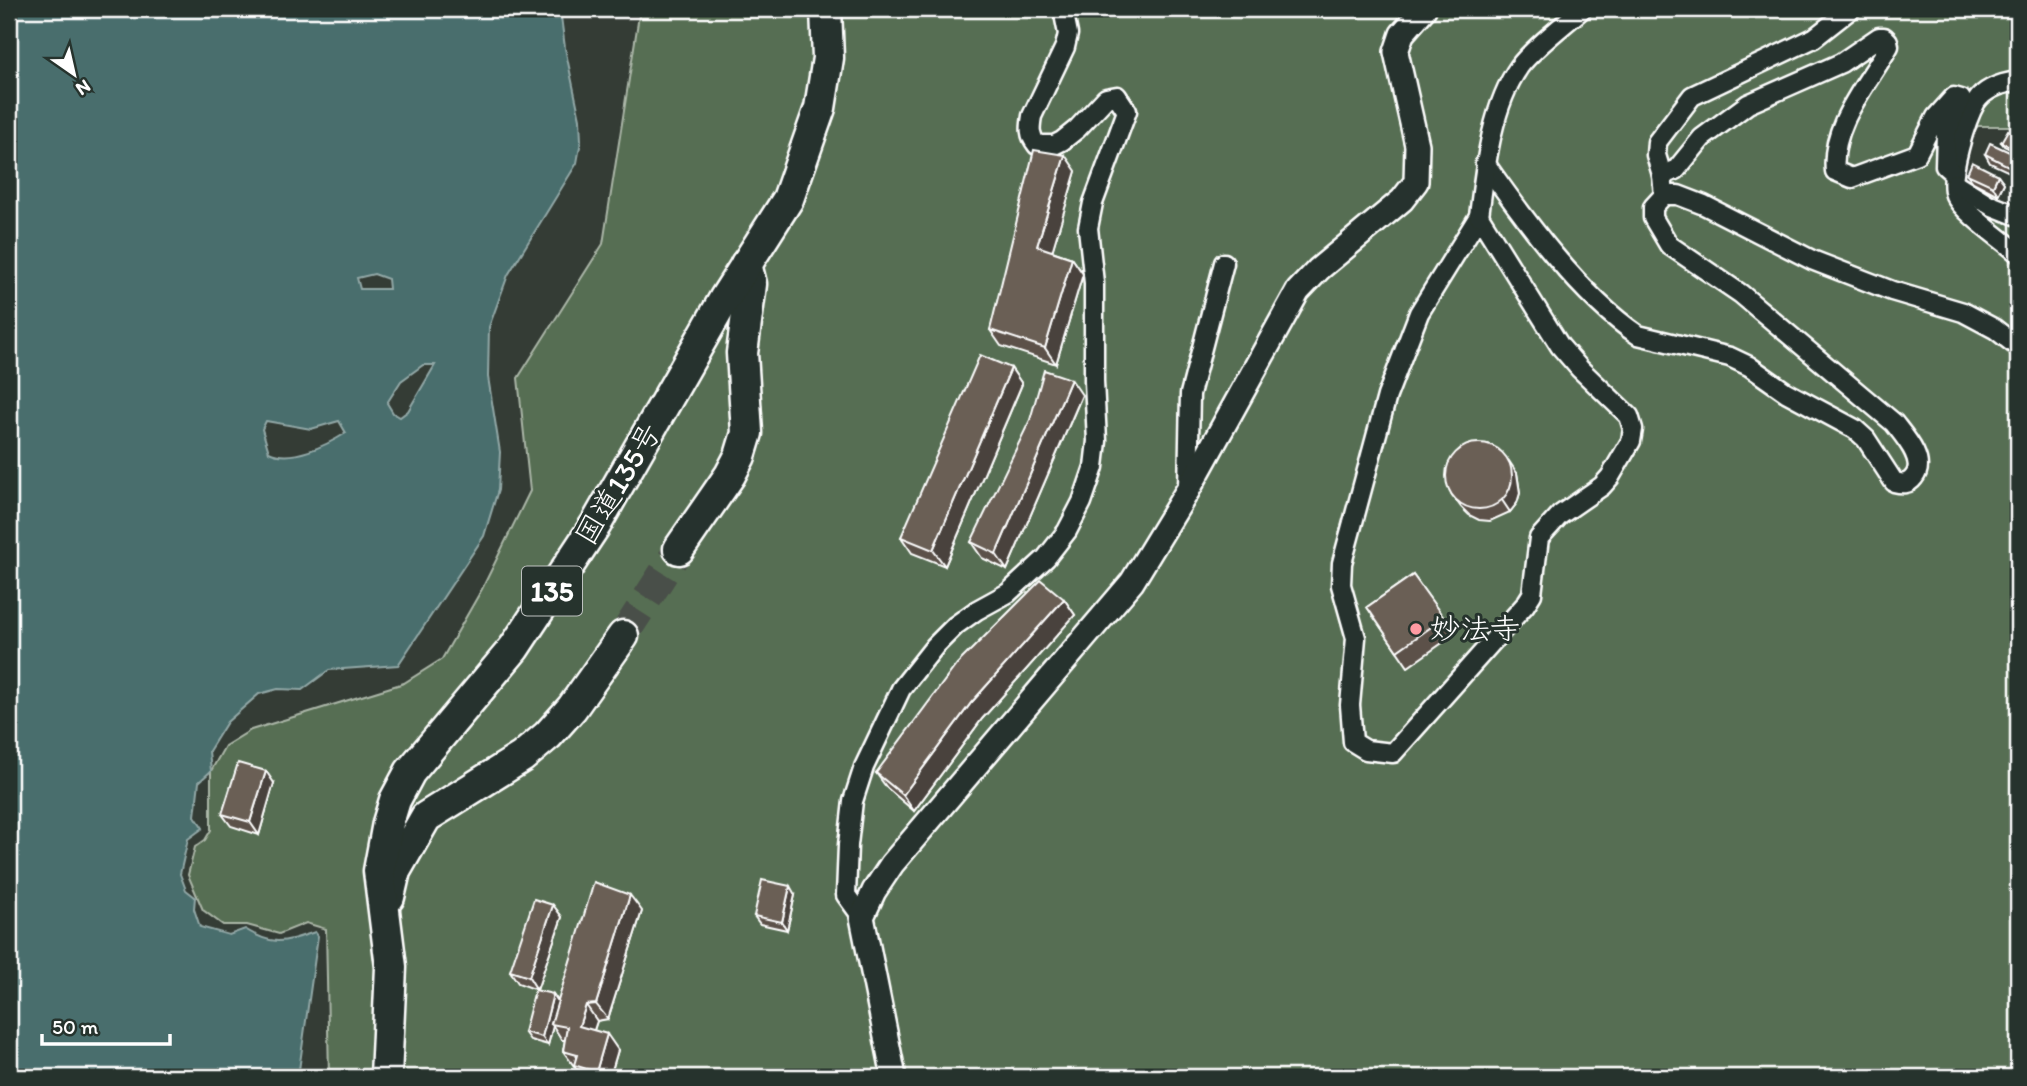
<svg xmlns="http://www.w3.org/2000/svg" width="2027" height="1086" viewBox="0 0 2027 1086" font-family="Itim,'Klee One',sans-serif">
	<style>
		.green { fill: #576e52; stroke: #abb6a8; stroke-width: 2 }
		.water { fill: #496e6d; stroke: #92a8a7; stroke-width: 2; fill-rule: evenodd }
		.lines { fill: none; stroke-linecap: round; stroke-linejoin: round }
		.trunk-tunnel { stroke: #485049; stroke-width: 30; stroke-dasharray: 30 15; stroke-linecap: butt }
		.minor-casing { stroke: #fff; stroke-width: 23 }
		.tertiary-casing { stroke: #fff; stroke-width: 28 }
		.trunk-casing { stroke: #fff; stroke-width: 35 }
		.minor { stroke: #26332d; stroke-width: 18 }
		.tertiary { stroke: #26332d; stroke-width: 23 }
		.trunk { stroke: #26332d; stroke-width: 30 }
		.wall { fill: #5b5149; stroke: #fff; stroke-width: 2 }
		.shaded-wall { fill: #4a423c; stroke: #fff; stroke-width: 2 }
		.building { fill: #6a5e55; stroke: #fff; stroke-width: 2 }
		.poi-dot { fill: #ff9aa2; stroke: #26332d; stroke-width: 2.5 }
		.labels { text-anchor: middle; stroke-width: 6; stroke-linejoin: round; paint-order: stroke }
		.shield { fill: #26332d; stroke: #bec2c0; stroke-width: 2 }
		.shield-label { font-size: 28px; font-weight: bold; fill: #fff }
		.street-label { font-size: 30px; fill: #fff; stroke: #26332d }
		.poi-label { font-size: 30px; fill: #fff; stroke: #26332d; text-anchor: start }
	</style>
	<rect width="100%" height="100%" fill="#343c35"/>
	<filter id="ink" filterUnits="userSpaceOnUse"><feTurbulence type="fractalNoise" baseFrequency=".0143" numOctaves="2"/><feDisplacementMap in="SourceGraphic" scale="14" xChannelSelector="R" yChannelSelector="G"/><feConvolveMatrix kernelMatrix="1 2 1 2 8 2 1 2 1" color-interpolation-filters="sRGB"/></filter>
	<g filter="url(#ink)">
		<!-- green -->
		<path class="green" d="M640,9H2018V126H1978L1967,141L1963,188L2018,216V1077H329L326,929L306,923L279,934L247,925H223L203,910L188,875L195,847L205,840L211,830V771L225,746L251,730L404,683L442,659L482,589L530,491L518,378L603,244Z"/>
		<!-- water -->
		<path class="water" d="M9,9H560L565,48L580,119L581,141L577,163L508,275L489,327L488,377L500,452L498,490L484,536L398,665L329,670L302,690L278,689L259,694L227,722L209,751L211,771L199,782L195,816L203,828L188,839L180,874L186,890L195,897L194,909L200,927L229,935L245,929C274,947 284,942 315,932L318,936L298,1077H9ZM374,274L388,279L389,289H360L357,278ZM423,365H435L408,411L400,417L393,413L387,403L401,381ZM266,421L311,429L339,421L346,433C327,445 291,463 269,452L262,429Z"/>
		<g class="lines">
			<!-- trunk-tunnel -->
			<path class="trunk-tunnel" d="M623,636L679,549"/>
			<!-- minor casing -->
			<g class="minor-casing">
				<g id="minor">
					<path d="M2018,81C2003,83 1985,88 1976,102C1966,119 1948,176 1955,195C1962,212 2003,240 2018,253"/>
					<path d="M1485,163C1525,220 1580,296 1638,335L1730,357L1749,366L1786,392L1855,429L1866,439L1894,482C1902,484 1908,485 1914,477C1927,461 1904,436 1894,423L1741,294L1669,245L1653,218V207L1664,195L1662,175L1656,155L1657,142L1692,96L1814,38L1851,9"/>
					<path d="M1662,175L1676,170L1702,138L1748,104L1841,63L1879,37H1884L1888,41L1889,46C1868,84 1830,125 1835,171L1852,178L1917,154L1936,117L1954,97L1961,99L1946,133L1945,166L1953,173"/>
					<path d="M1955,183L1990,205L2018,216"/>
					<path d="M1664,195H1678L1704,205L1812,260L1892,291L1963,312L1995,329L2018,347"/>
					<path d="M1479,216L1560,346L1580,369L1629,416L1633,429L1631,441L1610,477L1602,486L1560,515L1539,538L1532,594L1525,605L1393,753L1366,750L1353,742L1350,705L1356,638L1341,585L1342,563L1387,396L1419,313Z"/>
					<path d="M1479,216C1485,169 1491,107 1519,67C1533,48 1564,25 1582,9"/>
					<path d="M1188,489L1190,394L1224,263"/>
					<path d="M862,917L846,895L848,845L853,801L864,767L901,689L935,646L956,625L977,610L1008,593L1046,558L1067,531L1082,502L1094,467L1097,441L1094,381V283L1088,228L1093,203L1127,111L1117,96L1106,98L1077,129L1062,141L1054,145H1037C1029,135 1030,128 1032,116L1065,47L1068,34L1063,9"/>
				</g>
			</g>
			<!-- tertiary casing -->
			<g class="tertiary-casing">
				<path id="tertiary" d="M894,1077L862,917L874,891L892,864L1132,582L1188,490L1298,291L1319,269L1402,200L1416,182L1417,145L1396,52L1402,34L1424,9"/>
			</g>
			<!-- trunk casing -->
			<g class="trunk-casing">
				<g id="trunk">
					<path d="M679,549L730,475L740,456L747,433L742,353L751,284L746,264"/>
					<path d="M389,897L395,871L426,817L522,757L548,735L572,708L623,636"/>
					<path d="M386,1077L391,967L379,871L388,823L395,800L410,772L514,648L596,524L725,298L788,199L820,108L828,58L826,9"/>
				</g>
			</g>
			<!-- minor -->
			<use href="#minor" class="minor"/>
			<!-- tertiary -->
			<use href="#tertiary" class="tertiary"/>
			<!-- trunk -->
			<use href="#trunk" class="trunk"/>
		</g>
		<!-- wall -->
		<g class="wall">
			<path d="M2018,135V153L2004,146L2001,142Z"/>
			<path d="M1985,154L2018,158V157V171L2016,175L1990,163Z"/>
			<path d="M1076,171L1052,251L1072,258L1083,274L1056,364L1001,346L990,330Z"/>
			<path d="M1967,174L1998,175L2004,183L1998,195L1973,182Z"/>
			<path d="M1011,368L1022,384L945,566L912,553L901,537Z"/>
			<path d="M1082,395L1007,570L982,558L971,542Z"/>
			<path d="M1517,473L1520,493L1517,503L1510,512L1490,521L1479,520L1469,515L1461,507L1452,495Z"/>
			<path d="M1413,575L1455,634L1408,667L1367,607Z"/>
			<path d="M1064,599L1075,615L982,719L914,811L887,788L876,773Z"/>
			<path d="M274,783L259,835L231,826L222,814Z"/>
			<path d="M795,895L787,930L760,924L754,916Z"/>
			<path d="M553,905L562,917L537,990L518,983L510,971Z"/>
			<path d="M642,911L608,1019L597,1021L594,1030L618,1050L610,1077H582L563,1051L565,1040H562L553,1026L548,1045L530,1040L524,1032L553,994L558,1001Z"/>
		</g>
		<!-- shaded-wall -->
		<g class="shaded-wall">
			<path d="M1380,9H1387L1383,13Z"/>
			<path d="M1065,155L1076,171L1049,262L1037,246Z"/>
			<path d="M2016,155L2018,158V171L2016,175L2010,167Z"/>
			<path d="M1998,175L2004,183L1998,195L1993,186Z"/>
			<path d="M1072,258L1083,274L1056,364L1045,348Z"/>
			<path d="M1011,368L1022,384L945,566L933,550Z"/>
			<path d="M1071,379L1082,395L1007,570L996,554Z"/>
			<path d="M1509,461L1517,473L1520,493L1517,503L1510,512L1502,500Z"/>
			<path d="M1064,599L1075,615L982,719L914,811L903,795L971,703Z"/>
			<path d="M266,771L274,783L259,835L250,822Z"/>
			<path d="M790,886L795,895L787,930L782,922Z"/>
			<path d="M630,895L642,911L608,1019L596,1004Z"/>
			<path d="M553,905L562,917L537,990L529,977Z"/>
			<path d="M553,994L559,1003L551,1024L553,1026L548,1045L542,1037Z"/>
			<path d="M586,1005L597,1021L590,1042L579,1026Z"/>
			<path d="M607,1034L618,1050L610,1077H600L596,1072Z"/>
		</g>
		<!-- building -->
		<g class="building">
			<path d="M2008,130L2018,135V144L2015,149L2001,142Z"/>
			<path d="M1990,143L2016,155L2010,167L1985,154Z"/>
			<path d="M1034,150L1065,155L1037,246L1072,258L1045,348L990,330Z"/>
			<path d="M1972,162L1998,175L1993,186L1967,174Z"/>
			<path d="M980,355L1011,368L933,550L901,537Z"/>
			<path d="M1044,370L1071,379L996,554L971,542L1030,420Z"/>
			<circle cx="1479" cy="476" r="33"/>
			<path d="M1413,575L1444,618L1397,651L1367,607Z"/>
			<path d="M1041,580L1064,599L971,703L903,795L876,773L957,664Z"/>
			<path d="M238,763L266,771L250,822L222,814Z"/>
			<path d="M762,880L790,886L782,922L754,916Z"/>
			<path d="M594,882L630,895L596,1004L586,1005L579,1026L607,1034L596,1072L574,1065L577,1055L563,1051L567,1027L551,1024Z"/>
			<path d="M534,899L553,905L529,977L510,971Z"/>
			<path d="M535,990L553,994L542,1037L524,1032Z"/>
		</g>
	</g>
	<!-- markers -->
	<circle class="poi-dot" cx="1416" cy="629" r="7"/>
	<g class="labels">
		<!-- shield labels -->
		<rect class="shield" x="522" y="566.5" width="60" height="49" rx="5"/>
		<g class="shield-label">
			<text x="552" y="601">135</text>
		</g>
		<!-- street labels -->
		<g class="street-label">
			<text transform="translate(618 484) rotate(-59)" y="10">国道135号</text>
		</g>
		<!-- poi labels -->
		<g class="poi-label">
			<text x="1430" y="639">妙法寺</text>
		</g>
	</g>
	<!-- margin -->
	<rect width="2027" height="1086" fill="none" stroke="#26332d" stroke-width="35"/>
	<rect x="18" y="18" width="1992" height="1051" fill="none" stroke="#fff" stroke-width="2.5" filter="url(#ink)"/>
	<!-- north arrow -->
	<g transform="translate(74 74) rotate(146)" stroke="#26332d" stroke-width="5" paint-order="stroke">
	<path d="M0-5L12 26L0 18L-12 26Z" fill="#ffffff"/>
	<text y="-10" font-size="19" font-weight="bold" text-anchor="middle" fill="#ffffff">N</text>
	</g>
	<!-- scale -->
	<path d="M42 1034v10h128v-10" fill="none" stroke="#ffffff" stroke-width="3.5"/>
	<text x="52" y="1034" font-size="21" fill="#ffffff" stroke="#26332d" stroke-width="5" paint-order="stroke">50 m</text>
</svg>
